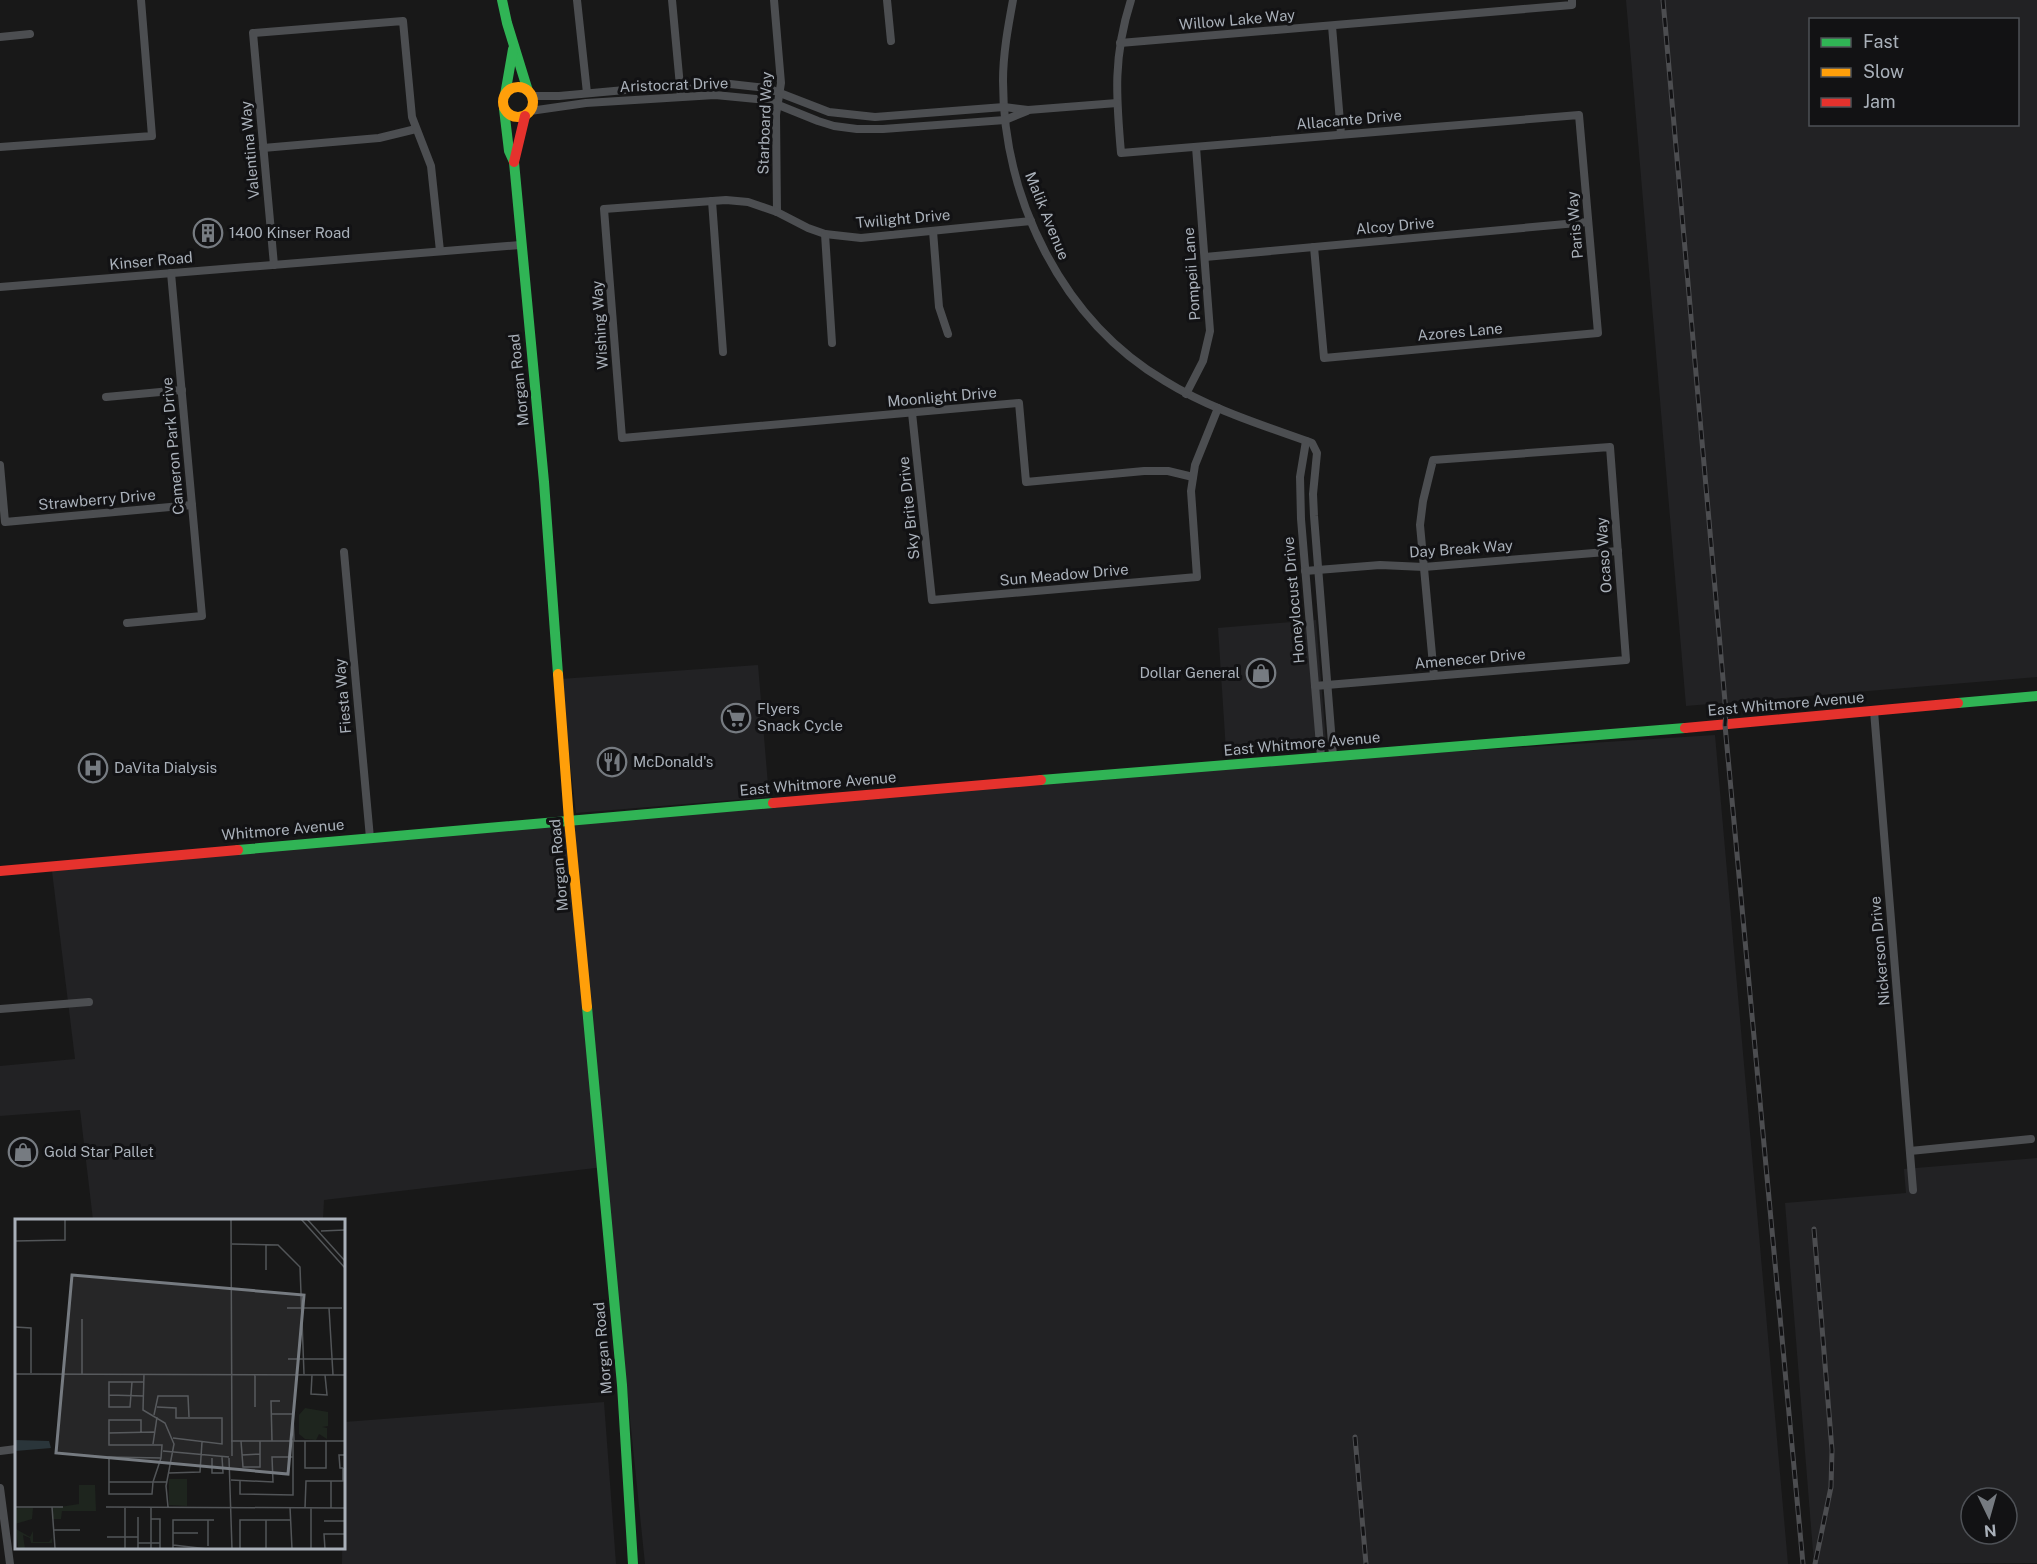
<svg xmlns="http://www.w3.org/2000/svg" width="2037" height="1564" viewBox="0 0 2037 1564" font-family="'Public Sans',sans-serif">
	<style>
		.built { fill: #222224; fill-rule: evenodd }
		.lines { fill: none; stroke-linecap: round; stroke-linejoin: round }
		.street { stroke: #4c4e51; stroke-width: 8 }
		.fast { stroke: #30b455; stroke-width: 10 }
		.slow { stroke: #ff9f0a; stroke-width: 10 }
		.jam { stroke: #e5322d; stroke-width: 10 }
		.rail-casing { stroke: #4c4d50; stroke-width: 5 }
		.rail { stroke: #121214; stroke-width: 3; stroke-dasharray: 9; stroke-linecap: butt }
		.labels { text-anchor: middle; stroke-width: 6; stroke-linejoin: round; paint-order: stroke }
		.street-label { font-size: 15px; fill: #a9b0b9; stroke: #121214 }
		.poi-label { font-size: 15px; fill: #a9b0b9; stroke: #121214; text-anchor: start }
		.inset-road { fill: none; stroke: #525558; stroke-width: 1.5 }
		.view { fill: #767b81; fill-opacity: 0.15; stroke: #767b81; stroke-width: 3 }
		.inset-edge { fill: none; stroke: #a9b0b9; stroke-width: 3 }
	</style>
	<rect width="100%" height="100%" fill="#181818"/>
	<!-- built -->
	<g class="built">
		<path d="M1626,0H2037V677L1686,706ZM1810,20H2018V124H1810Z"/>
		<path d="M1316,620L1326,741L1226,751L1218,628Z"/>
		<path d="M758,665L769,797L576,813L560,679Z"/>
		<path d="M1715,735L1788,1564H645L604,1167L324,1200L323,1220H93L80,1110L0,1116V1066L75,1059L51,863L1152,771Z"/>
		<path d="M2037,1158V1563L1814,1564L1785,1203L1906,1193L1904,1169ZM1971,1498H2007V1534H1971Z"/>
		<path d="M604,1402L616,1564H342L344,1422Z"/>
	</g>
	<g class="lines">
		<!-- street -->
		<g class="street">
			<path d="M577,0L587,93"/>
			<path d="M672,0L681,97"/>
			<path d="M774,0L781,83L776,115L777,212"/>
			<path d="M887,0L891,41"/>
			<path d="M1013,0C1008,27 1003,54 1003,81C1003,199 1062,320 1165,381C1210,409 1262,425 1312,443L1317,453L1313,494L1314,516L1333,756"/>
			<path d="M1131,0C1113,56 1116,96 1121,153L1579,115L1598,333L1324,358L1314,247"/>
			<path d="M1332,26L1341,134"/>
			<path d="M0,37L30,34"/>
			<path d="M1120,43L1572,5V0"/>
			<path d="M531,96H559L680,85L721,83L767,88L829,112L875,117L1004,107L1028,110L1117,103"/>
			<path d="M530,111L586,103L715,95L766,100L818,121L834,126L857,129H883L1005,120L1027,111"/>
			<path d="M0,147L152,136L141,0"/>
			<path d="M263,148L379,138L416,129"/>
			<path d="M712,201L723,352"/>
			<path d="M1031,221L861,238L825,234L808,228L777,212L748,202L726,200L604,209L622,438L1019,403L1026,482L1144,471H1168L1193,477"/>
			<path d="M933,231L939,307L948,334"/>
			<path d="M825,234L832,343"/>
			<path d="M1205,257L1588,222"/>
			<path d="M274,265L253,33L403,21L412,117L431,166L440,251"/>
			<path d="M0,287L520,245"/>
			<path d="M1186,394L1203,361L1210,331L1196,147"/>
			<path d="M106,397L182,390"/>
			<path d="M912,413L932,600L1197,577L1191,491L1195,465L1218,408"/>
			<path d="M1306,441L1300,477L1301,519L1321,757"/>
			<path d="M0,465L5,522L192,505"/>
			<path d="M344,552L370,838"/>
			<path d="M1305,571L1380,565L1424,567L1618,551"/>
			<path d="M127,623L202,616L171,273"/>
			<path d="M1315,686L1626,660L1610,447L1433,460L1423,501L1420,525L1434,676"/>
			<path d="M1874,711L1913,1190"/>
			<path d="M0,1009L89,1002"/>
			<path d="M1910,1151L2031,1139"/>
			<path d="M0,1451L16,1449"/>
			<path d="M0,1488L10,1564"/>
		</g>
		<!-- fast -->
		<g class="fast">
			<path d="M502,0L507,23L528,91"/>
			<path d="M505,95L513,49"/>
			<path d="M504,109L509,151L514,162L544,482L558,674"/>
			<path d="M1958,703L2037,696"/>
			<path d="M1041,780L1685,728"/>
			<path d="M238,850L773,803"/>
			<path d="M587,1007L622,1385L633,1564"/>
		</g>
		<!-- slow -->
		<g class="slow">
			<circle cx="518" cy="102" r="15"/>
			<path d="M558,674L569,820L587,1007"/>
		</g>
		<!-- jam -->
		<g class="jam">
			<path d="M514,162L525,116"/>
			<path d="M1685,728L1958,703"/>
			<path d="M773,803L1041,780"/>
			<path d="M0,871L238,850"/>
		</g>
		<!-- rail casing -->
		<g class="rail-casing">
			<g id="rail">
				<path d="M1663,0L1726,713L1725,725L1803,1564"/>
				<path d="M1814,1229L1832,1450L1831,1487L1815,1564"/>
				<path d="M1355,1437L1366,1564"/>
			</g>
		</g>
		<!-- rail -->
		<use href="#rail" class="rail"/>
	</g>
	<!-- icons -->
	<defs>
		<g id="building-ring" transform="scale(1.5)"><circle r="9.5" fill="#121214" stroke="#767b81" stroke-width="1.5"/><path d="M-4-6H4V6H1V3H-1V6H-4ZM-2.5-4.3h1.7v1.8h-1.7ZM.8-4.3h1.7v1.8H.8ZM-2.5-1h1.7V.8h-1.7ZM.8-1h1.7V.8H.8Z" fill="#767b81"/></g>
		<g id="shop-ring" transform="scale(1.5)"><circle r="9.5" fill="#121214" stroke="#767b81" stroke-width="1.5"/><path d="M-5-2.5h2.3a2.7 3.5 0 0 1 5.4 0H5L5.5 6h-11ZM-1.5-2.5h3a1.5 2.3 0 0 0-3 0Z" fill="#767b81"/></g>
		<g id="supermarket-ring" transform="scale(1.5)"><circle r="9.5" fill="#121214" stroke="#767b81" stroke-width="1.5"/><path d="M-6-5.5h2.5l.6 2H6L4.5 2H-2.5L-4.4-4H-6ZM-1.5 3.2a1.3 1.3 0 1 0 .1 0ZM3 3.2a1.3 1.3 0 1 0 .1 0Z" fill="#767b81"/></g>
		<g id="restaurant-ring" transform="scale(1.5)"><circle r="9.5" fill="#121214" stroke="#767b81" stroke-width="1.5"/><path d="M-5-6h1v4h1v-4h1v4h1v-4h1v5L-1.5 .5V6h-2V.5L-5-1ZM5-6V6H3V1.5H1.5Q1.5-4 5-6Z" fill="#767b81"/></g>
		<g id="hospital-ring" transform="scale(1.5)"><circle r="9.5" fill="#121214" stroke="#767b81" stroke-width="1.5"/><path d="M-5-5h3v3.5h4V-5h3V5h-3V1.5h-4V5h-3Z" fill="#767b81"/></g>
	</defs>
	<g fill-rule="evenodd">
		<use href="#building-ring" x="208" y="233"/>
		<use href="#shop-ring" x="1261" y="673"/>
		<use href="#supermarket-ring" x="736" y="718"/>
		<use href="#restaurant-ring" x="612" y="762"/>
		<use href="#hospital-ring" x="93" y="768"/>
		<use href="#shop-ring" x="23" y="1152"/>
	</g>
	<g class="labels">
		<!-- street labels -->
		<g class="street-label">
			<text transform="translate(1237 20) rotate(-5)" y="5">Willow Lake Way</text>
			<text transform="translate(674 85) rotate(-2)" y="5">Aristocrat Drive</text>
			<text transform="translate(1349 120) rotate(-5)" y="5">Allacante Drive</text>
			<text transform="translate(765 123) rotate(-88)" y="5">Starboard Way</text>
			<text transform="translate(250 150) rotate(-95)" y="5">Valentina Way</text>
			<text transform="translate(1047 216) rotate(68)" y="5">Malik Avenue</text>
			<text transform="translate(903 219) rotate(-5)" y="5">Twilight Drive</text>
			<text transform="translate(1575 225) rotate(-95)" y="5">Paris Way</text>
			<text transform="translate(1395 226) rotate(-5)" y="5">Alcoy Drive</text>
			<text transform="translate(151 261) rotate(-5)" y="5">Kinser Road</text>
			<text transform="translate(1192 274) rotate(-94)" y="5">Pompeii Lane</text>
			<text transform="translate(600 325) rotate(-94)" y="5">Wishing Way</text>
			<text transform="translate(1460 332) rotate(-5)" y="5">Azores Lane</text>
			<text transform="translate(519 380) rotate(-96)" y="5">Morgan Road</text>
			<text transform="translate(942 397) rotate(-5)" y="5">Moonlight Drive</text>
			<text transform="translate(173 446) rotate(-95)" y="5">Cameron Park Drive</text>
			<text transform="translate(97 500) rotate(-5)" y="5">Strawberry Drive</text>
			<text transform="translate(909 508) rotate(-96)" y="5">Sky Brite Drive</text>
			<text transform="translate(1461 549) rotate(-4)" y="5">Day Break Way</text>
			<text transform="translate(1604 555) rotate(-94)" y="5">Ocaso Way</text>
			<text transform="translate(1064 575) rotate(-5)" y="5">Sun Meadow Drive</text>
			<text transform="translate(1294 600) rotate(-95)" y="5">Honeylocust Drive</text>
			<text transform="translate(1470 659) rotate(-5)" y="5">Amenecer Drive</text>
			<text transform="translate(343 696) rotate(-95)" y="5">Fiesta Way</text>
			<text transform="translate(1786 704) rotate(-5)" y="5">East Whitmore Avenue</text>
			<text transform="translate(1302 744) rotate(-5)" y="5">East Whitmore Avenue</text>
			<text transform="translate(818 784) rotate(-5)" y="5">East Whitmore Avenue</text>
			<text transform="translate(283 830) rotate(-5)" y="5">Whitmore Avenue</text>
			<text transform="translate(559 865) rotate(-95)" y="5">Morgan Road</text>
			<text transform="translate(1880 951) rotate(-95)" y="5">Nickerson Drive</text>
			<text transform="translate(603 1348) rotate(-95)" y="5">Morgan Road</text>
		</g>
		<!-- poi labels -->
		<g class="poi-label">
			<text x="229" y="238">1400 Kinser Road</text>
			<text x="1240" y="678" text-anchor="end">Dollar General</text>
			<text x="757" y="714">Flyers<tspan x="757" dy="17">Snack Cycle</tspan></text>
			<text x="633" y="767">McDonald's</text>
			<text x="114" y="773">DaVita Dialysis</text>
			<text x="44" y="1157">Gold Star Pallet</text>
		</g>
	</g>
	<!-- overview -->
	<g transform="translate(15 1219)">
		<rect width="330" height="330" fill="#181818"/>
		<path d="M290,189L313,193V207L307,208L312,209V220L304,215L301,221L290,220L284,215V196ZM154,260H172V287L154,286ZM64,266H80L81,292H47L46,300H38V289L64,285ZM0,289H18L17,300L0,305ZM1,310L15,318L18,312V323H34L37,319V324H16L15,319L8,316L10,330L3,328Z" fill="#1e251e"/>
		<path d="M0,221L34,222L36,229L0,232Z" fill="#2a353a"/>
		<path class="inset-road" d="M216,0L217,237M286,0L330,49M292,0L330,42M306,12L330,11M0,22L50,21V0M217,25L263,26L285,48L289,155M251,26V51M272,89H327M314,89L318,156M0,108L16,109V154M273,140H330M0,155L330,156M67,155V100M129,155L128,191L150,204L159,225L151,267L153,288M240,155V188M297,156L296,175L312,176L310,156M117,163L115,188H94V163H128M94,176L129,177M142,188L161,189V199H207V225L158,219M257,195H278L279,222M139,196L143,177H173L174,198M126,213V201H94V226H147L146,239L138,263L137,275H94V238L146,239M94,214L139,213M216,222H330M226,222L228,248H245V222M257,222L256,182H265M290,222V249H311V222M138,225L142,198M148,232L214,238M227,236L245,235M197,239V254H208L207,238M214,239L217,330M328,249H325L324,236H330M154,254L185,253L187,223M216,261L258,263L257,238H278M225,261V275L278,276V222M94,263H152M0,288H48M37,288L40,329M91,288L330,289M275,288L277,330M290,289L291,262H328V249M296,289V330M316,289V262M136,300H145V330M193,301V327M309,302H330M38,311H65M158,314H183M92,318H123M123,324H145M158,326L193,330M110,330V288M123,330V298M136,330V288M158,330V301H199M225,330V301H276M251,330V301M310,330L309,315H330"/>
		<path class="view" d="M57,56L289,76L273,255L41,234Z"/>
		<rect width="330" height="330" class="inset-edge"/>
	</g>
	<!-- legend -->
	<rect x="1809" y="18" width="210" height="108" fill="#121214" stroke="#4e5156" stroke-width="1.5"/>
	<rect x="1821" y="38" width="30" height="9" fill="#30b455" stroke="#4e5156" stroke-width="1.5"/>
	<text x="1863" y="48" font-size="18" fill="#a9b0b9">Fast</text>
	<rect x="1821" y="68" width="30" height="9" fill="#ff9f0a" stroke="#4e5156" stroke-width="1.5"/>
	<text x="1863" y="78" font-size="18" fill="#a9b0b9">Slow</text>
	<rect x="1821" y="98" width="30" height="9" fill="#e5322d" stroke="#4e5156" stroke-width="1.5"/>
	<text x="1863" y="108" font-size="18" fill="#a9b0b9">Jam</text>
	<!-- north arrow -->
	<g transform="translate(1989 1516) rotate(175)"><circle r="28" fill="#121214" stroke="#4e5156" stroke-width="1.5"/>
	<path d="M0-4.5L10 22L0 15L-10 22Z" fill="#767b81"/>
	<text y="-9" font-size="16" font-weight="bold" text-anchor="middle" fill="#a9b0b9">N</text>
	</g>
</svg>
